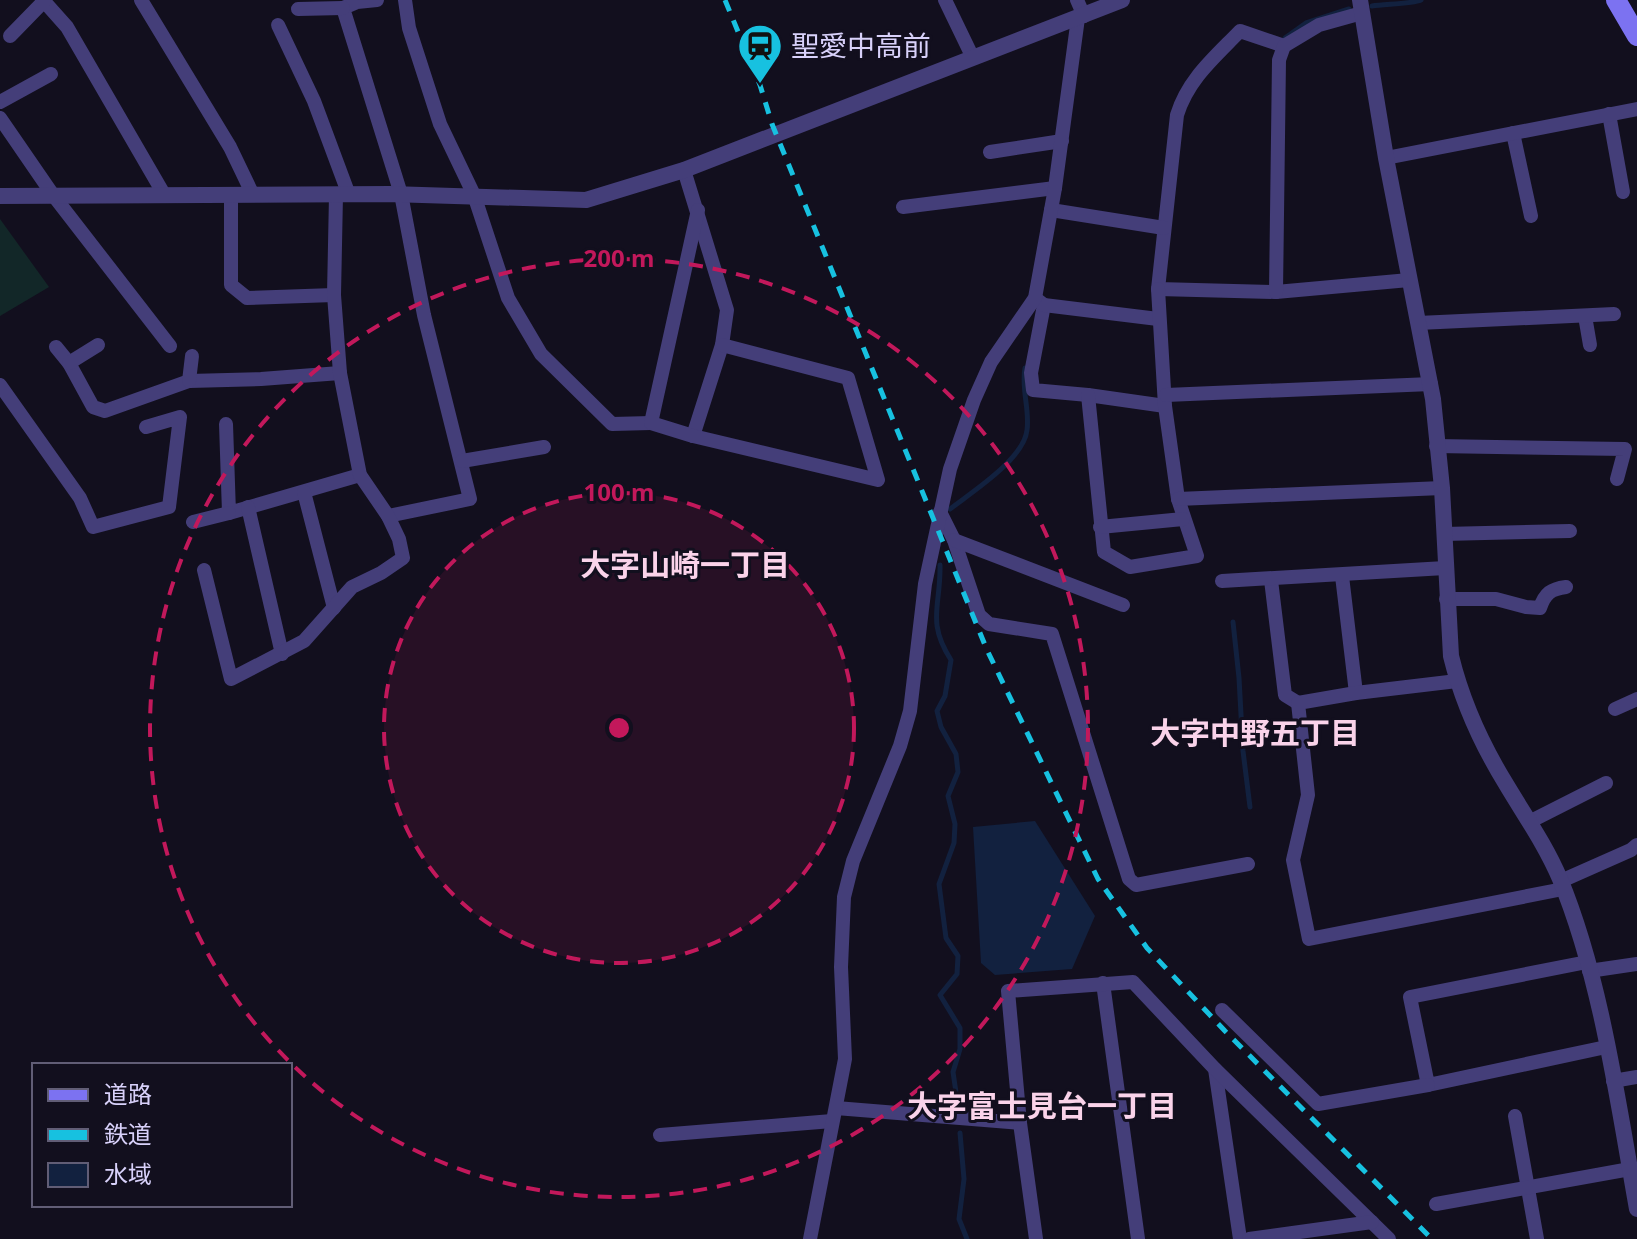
<svg xmlns="http://www.w3.org/2000/svg" width="1637" height="1239" viewBox="0 0 1637 1239" font-family="'Noto Sans','Noto Sans JP',sans-serif">
	<style>
		.green { fill: #122728 }
		.water { fill: #12213f }
		.lines { fill: none; stroke-linecap: round; stroke-linejoin: round }
		.stream { stroke: #12213f; stroke-width: 5 }
		.minor { stroke: #443e79; stroke-width: 14 }
		.tertiary { stroke: #443e79; stroke-width: 16 }
		.secondary { stroke: #7c72f1; stroke-width: 20 }
		.rail { stroke: #17c1e0; stroke-width: 5; stroke-dasharray: 12 10; stroke-linecap: butt }
		.ring { fill: none; stroke: #c2185b; stroke-width: 4; stroke-dasharray: 14 10 }
		.labels { text-anchor: middle; stroke-width: 6; stroke-linejoin: round; paint-order: stroke }
		.poi-label { font-size: 28px; fill: #d8d1fa; stroke: #120f1e; text-anchor: start }
		.neighbourhood-label { font-size: 30px; font-weight: bold; fill: #fad3ea; stroke: #120f1e }
		.centre { fill: #c2185b; stroke: #120f1e; stroke-width: 4 }
		.ring-label { font-size: 24px; text-anchor: middle; font-weight: bold; fill: #c2185b; stroke: #120f1e; stroke-width: 6; stroke-linejoin: round; paint-order: stroke }
	</style>
	<rect width="100%" height="100%" fill="#120f1e"/>
	<!-- green -->
	<path class="green" d="M0,219L49,287L0,316Z"/>
	<!-- water -->
	<path class="water" d="M1035,821L1095,916L1072,969L995,975L981,963L973,827Z"/>
	<g class="lines">
		<!-- stream -->
		<g class="stream">
			<path d="M1372,6C1385,4 1412,4 1421,0"/>
			<path d="M1285,38L1306,23L1349,9"/>
			<path d="M950,509C972,492 1024,459 1027,430C1030,410 1021,389 1025,368"/>
			<path d="M940,565C941,606 926,621 951,660L945,696L937,711L941,727L956,754L958,772L948,796L955,824L954,843L939,884L946,938L958,956L957,974L940,995L960,1028V1049L953,1072L958,1106"/>
			<path d="M1233,622L1239,678L1243,751L1250,807"/>
			<path d="M960,1133L964,1179L959,1219L967,1239"/>
		</g>
		<!-- minor -->
		<g class="minor">
			<path d="M43,0L67,27L165,196"/>
			<path d="M141,0L230,147L253,195"/>
			<path d="M377,0L357,2L343,8L401,194L424,315L470,499L388,516"/>
			<path d="M405,0L409,28L440,124L474,195L508,298L541,354L612,424L651,423"/>
			<path d="M945,0L973,58"/>
			<path d="M1077,0L1084,16"/>
			<path d="M298,9L343,8"/>
			<path d="M278,25L314,101L349,195"/>
			<path d="M10,36L44,1"/>
			<path d="M1284,46L1240,31C1215,57 1188,79 1177,115L1158,289L1276,292L1409,280"/>
			<path d="M0,102L51,74"/>
			<path d="M1609,114L1623,192"/>
			<path d="M0,118L53,195L170,346"/>
			<path d="M1513,133L1531,216"/>
			<path d="M990,152L1062,141"/>
			<path d="M1386,158L1637,109"/>
			<path d="M684,170L727,310L722,345L693,436"/>
			<path d="M231,195V285L247,298L334,295"/>
			<path d="M903,207L1055,188"/>
			<path d="M698,210L651,423L693,436L878,480L848,378L722,345"/>
			<path d="M1051,210L1164,228"/>
			<path d="M1276,292L1279,60L1284,46L1319,25L1362,13"/>
			<path d="M1035,298L1044,305L1031,373L1033,390L1088,395L1165,406"/>
			<path d="M1044,305L1158,319"/>
			<path d="M1585,316L1590,345"/>
			<path d="M1418,323L1614,314"/>
			<path d="M56,347L69,363L93,407L105,411L189,381L261,379L340,373"/>
			<path d="M69,363L98,345"/>
			<path d="M189,381L192,356"/>
			<path d="M0,385L80,498L93,527L169,507L180,417L146,427"/>
			<path d="M1088,395L1104,552L1130,567L1197,556L1178,499L1165,406L1158,289"/>
			<path d="M1166,395L1431,384"/>
			<path d="M226,424L229,513L360,475"/>
			<path d="M1436,446L1625,449L1617,479"/>
			<path d="M462,461L544,447"/>
			<path d="M304,492L334,608"/>
			<path d="M1178,499L1442,488"/>
			<path d="M248,507L282,654"/>
			<path d="M940,512L954,540L979,615L989,624L1052,634L1129,879L1136,885L1248,864"/>
			<path d="M193,522L229,513"/>
			<path d="M1100,527L1183,519"/>
			<path d="M1444,534L1570,531"/>
			<path d="M954,540L1123,605"/>
			<path d="M204,570L231,679L304,641L352,587L381,573L403,558L399,539L388,516L360,475L340,373L334,295L336,195"/>
			<path d="M1342,576L1356,693"/>
			<path d="M1271,580L1285,695L1298,703"/>
			<path d="M1222,581L1445,568"/>
			<path d="M1446,599H1496L1526,607L1540,608C1545,593 1551,589 1566,587"/>
			<path d="M1457,681L1356,693L1298,703L1308,795L1293,860L1309,939L1563,889"/>
			<path d="M1615,709L1637,699"/>
			<path d="M1531,821L1606,783"/>
			<path d="M1561,881L1631,850L1637,845"/>
			<path d="M1587,962L1410,997L1428,1085L1606,1047"/>
			<path d="M1589,971L1637,964"/>
			<path d="M1103,983L1138,1239"/>
			<path d="M1222,1010L1318,1104L1428,1085"/>
			<path d="M1215,1069L1240,1239"/>
			<path d="M1613,1081L1637,1077"/>
			<path d="M836,1108L1020,1123"/>
			<path d="M1515,1116L1537,1239"/>
			<path d="M660,1135L832,1121"/>
			<path d="M1436,1204L1630,1169"/>
			<path d="M810,1239L845,1059L841,967L844,897L853,861L900,746L910,711L925,584L950,469L974,400L991,362L1035,298L1055,188L1078,18"/>
			<path d="M1036,1239L1020,1123L1008,991L1133,982L1215,1069L1389,1239"/>
			<path d="M1249,1239L1372,1222"/>
		</g>
		<!-- tertiary -->
		<g class="tertiary">
			<path d="M1360,0L1386,158L1433,399L1442,488L1451,656C1462,701 1482,745 1506,784C1525,816 1545,844 1560,879C1601,978 1618,1103 1637,1209"/>
			<path d="M0,196L390,194L586,200L684,170L1122,0"/>
		</g>
		<!-- secondary -->
		<path class="secondary" d="M1616,0L1637,36"/>
		<!-- rail -->
		<path class="rail" d="M725,0L760,85L772,124L987,650L1098,879L1147,948L1225,1031L1432,1239"/>
	</g>
	<!-- distance rings -->
	<circle cx="619" cy="728" r="235" fill="#c2185b" fill-opacity=".12"/>
	<g class="ring">
		<circle cx="619" cy="728" r="235"/>
		<circle cx="619" cy="728" r="469"/>
	</g>
	<!-- icons -->
	<defs>
		<g id="station-pin" transform="scale(2.3)"><path d="M0 17L-7.5 6A9.5 9.5 0 1 1 7.5 6Z" fill="#17c1e0" stroke="#120f1e"/><path d="M-3-6H3Q5-6 5-4V2Q5 4 3 4L4.5 6H3L1.5 4h-3L-3 6H-4.5L-3 4Q-5 4-5 2V-4Q-5-6-3-6ZM-3.5-4v3h7v-3ZM-3.5 1v1.5H-2V1ZM2 1v1.5H3.5V1Z" fill="#111"/></g>
	</defs>
	<g fill-rule="evenodd">
		<use href="#station-pin" x="760" y="46"/>
	</g>
	<g class="labels">
		<!-- poi labels -->
		<g class="poi-label">
			<text x="791" y="56">聖愛中高前</text>
		</g>
		<!-- neighbourhood labels -->
		<g class="neighbourhood-label">
			<text x="685" y="576">大字山崎一丁目</text>
			<text x="1255" y="744">大字中野五丁目</text>
			<text x="1042" y="1117">大字富士見台一丁目</text>
		</g>
	</g>
	<circle cx="619" cy="728" r="12" class="centre"/>
	<g class="ring-label">
		<text x="619" y="267">200 m</text>
		<text x="619" y="501">100 m</text>
	</g>
	<!-- legend -->
	<rect x="32" y="1063" width="260" height="144" fill="#120f1e" stroke="#615d76" stroke-width="2"/>
	<rect x="48" y="1089" width="40" height="12" fill="#7c72f1" stroke="#615d76" stroke-width="2"/>
	<text x="104" y="1103" font-size="24" fill="#d8d1fa">道路</text>
	<rect x="48" y="1129" width="40" height="12" fill="#17c1e0" stroke="#615d76" stroke-width="2"/>
	<text x="104" y="1143" font-size="24" fill="#d8d1fa">鉄道</text>
	<rect x="48" y="1163" width="40" height="24" fill="#12213f" stroke="#615d76" stroke-width="2"/>
	<text x="104" y="1183" font-size="24" fill="#d8d1fa">水域</text>
</svg>
